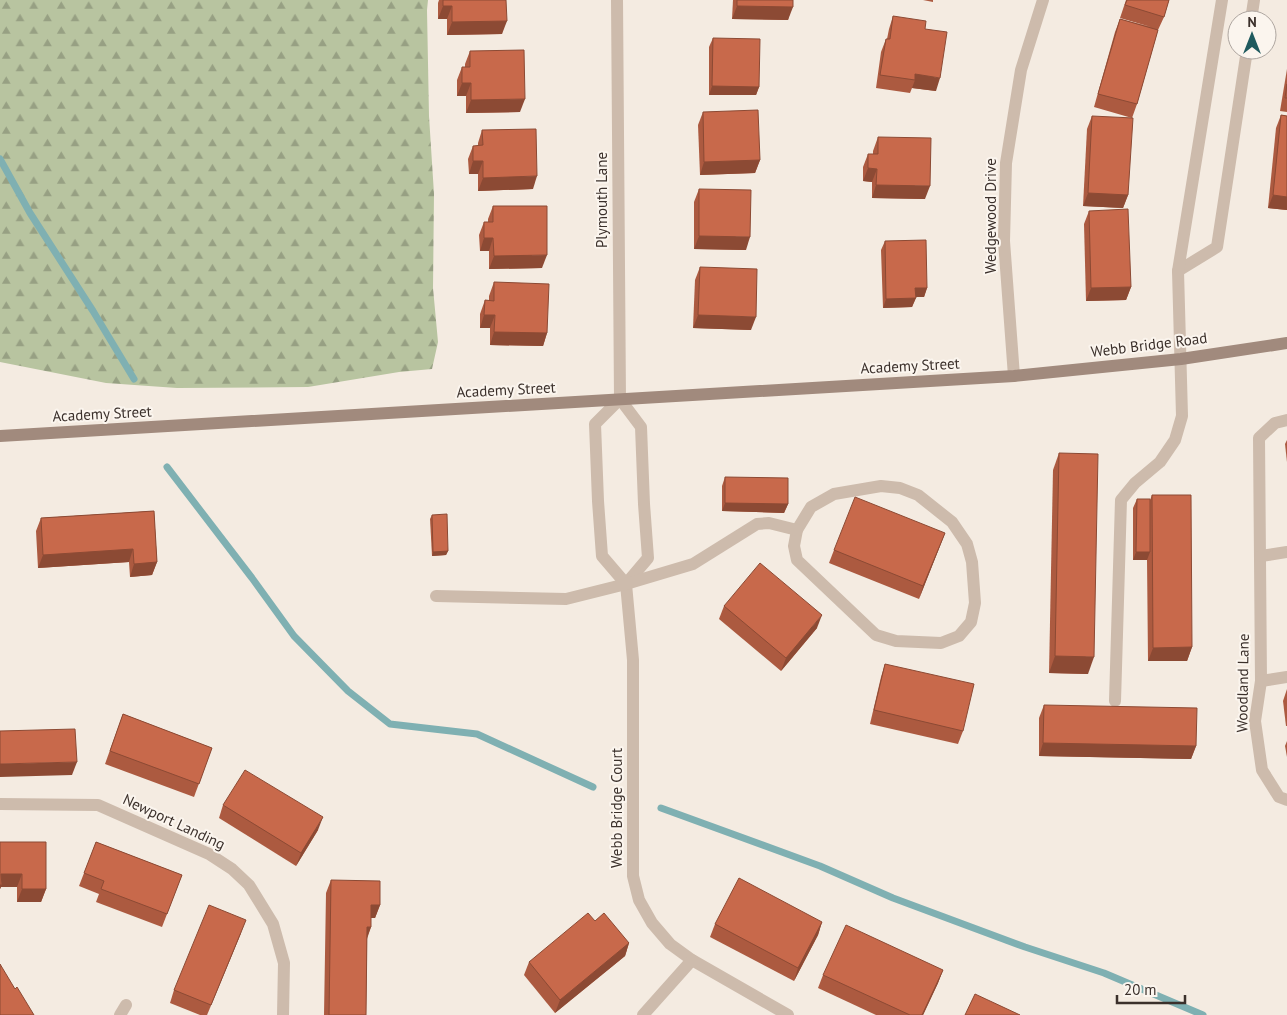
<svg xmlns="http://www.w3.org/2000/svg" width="1287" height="1015" viewBox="0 0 1287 1015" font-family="'PT Sans',sans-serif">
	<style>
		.forest { fill: url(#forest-firs) }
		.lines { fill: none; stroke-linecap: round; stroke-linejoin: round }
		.stream { stroke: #7fb0b2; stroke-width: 7 }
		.street { stroke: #cdbbac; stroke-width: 12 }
		.secondary { stroke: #a18a7d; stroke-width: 12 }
		.wall { fill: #ac5a40 }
		.shaded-wall { fill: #8c4a34 }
		.building { fill: #c8694b; stroke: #8c4a34 }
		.labels { text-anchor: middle; stroke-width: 4; stroke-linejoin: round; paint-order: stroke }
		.street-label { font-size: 15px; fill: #3b302b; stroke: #fbf5ee }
	</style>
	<defs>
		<pattern id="forest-firs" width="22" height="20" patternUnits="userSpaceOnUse" patternTransform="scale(1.25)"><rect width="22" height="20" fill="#b8c4a0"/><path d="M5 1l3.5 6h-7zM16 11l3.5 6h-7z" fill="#97a083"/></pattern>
	</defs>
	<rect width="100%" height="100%" fill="#f4ebe1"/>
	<!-- forest -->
	<path class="forest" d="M0,0H428L427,10L429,116L434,194L433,288L438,342L432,369L399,372L308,387L177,388L106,383L0,362Z"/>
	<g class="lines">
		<!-- stream -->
		<g class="stream">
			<path d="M0,159L30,213L93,311L134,379"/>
			<path d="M167,467L252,578L294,636L348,691L390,724L477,734L593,787"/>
			<path d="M661,808L820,866L893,898L1025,947L1104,973L1203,1015"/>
		</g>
		<!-- street -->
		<g class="street">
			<path d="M617,0L620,399"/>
			<path d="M1251,20L1254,0"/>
			<path d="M1178,271L1217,247L1247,50"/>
			<path d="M1014,376L1004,241L1006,163L1021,70L1043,0"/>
			<path d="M620,399L595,424L598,501L602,556L626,584L633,660V876L639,900L652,923L670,944L692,960L788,1015"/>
			<path d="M620,399L641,427L644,504L648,558L626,584"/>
			<path d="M1287,420L1275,423L1259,438L1261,681L1255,721L1262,770L1279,797L1287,800"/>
			<path d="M881,486L900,488L918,495L952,522L967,544L972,562L975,603L971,622L959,636L941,643L896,641L876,635L797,560L794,546L797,530L811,507L834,494Z"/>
			<path d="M1261,556L1287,552"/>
			<path d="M436,596L566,599L626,584L693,564L757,524L769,523L797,530"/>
			<path d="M1261,681L1287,677"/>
			<path d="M1115,701L1121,500L1135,483L1160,462L1175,440L1182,416L1178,271L1222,0"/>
			<path d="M0,804L98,805L209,854L232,869L249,885L273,924L284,963L283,1015"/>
			<path d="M120,1015L126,1005"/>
			<path d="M643,1015L692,960"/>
		</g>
		<!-- secondary -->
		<path class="secondary" d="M0,436L1014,376L1181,359L1287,343"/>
	</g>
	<!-- wall -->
	<g class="wall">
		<path d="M439,0H506L502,34L447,35V19H438V3Z"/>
		<path d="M733,0H793L788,20L732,19Z"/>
		<path d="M923,0H933V2Z"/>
		<path d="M1126,0H1169L1164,17L1158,30L1137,104L1132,118L1094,107L1115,32L1120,19L1151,27L1120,18Z"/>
		<path d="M893,16L925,29L936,91L912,88L910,93L876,88L881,52L886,39H887L889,29Z"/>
		<path d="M713,38L759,87L756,95H709V47Z"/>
		<path d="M470,51L520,112L466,113V96H457V80L462,67H465V64Z"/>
		<path d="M1287,69V112L1280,111Z"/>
		<path d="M703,112L760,160L755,173L700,175L698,125Z"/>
		<path d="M1281,115L1287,116V210L1268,208L1276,128Z"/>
		<path d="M1092,116L1128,195L1123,208L1083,206L1087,129Z"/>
		<path d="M482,130L533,189L478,191V174H469L468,159L473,146H478V143Z"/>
		<path d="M878,137L925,199L872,198V182L863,181V167L868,154H873V151Z"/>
		<path d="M699,189L746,250L694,249V202Z"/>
		<path d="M493,206L542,268L489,269V251H480L479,235L484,222H488V219Z"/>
		<path d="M1089,211L1131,287L1126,300L1086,301L1084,224Z"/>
		<path d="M885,241L927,288L924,297H916L912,307L883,308L881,250Z"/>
		<path d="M700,267L751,330L693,328L695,280Z"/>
		<path d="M494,282L547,333L543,346L490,345V328H480V314L485,300L489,301V296Z"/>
		<path d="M1287,440V462L1285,444Z"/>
		<path d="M1059,453L1088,674L1049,673L1053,470Z"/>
		<path d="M725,477L788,504L784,513L722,511V486Z"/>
		<path d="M1152,495L1192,647L1187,661H1148L1147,559V560H1133V508L1137,499L1150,500Z"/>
		<path d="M154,511L157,562L152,575L130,577L129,562L38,568L36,531L41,518Z"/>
		<path d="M432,515L448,551L446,555L432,556L430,519Z"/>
		<path d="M945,533L919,599L829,563L834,550Z"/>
		<path d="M724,606L817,628L781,671L719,619Z"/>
		<path d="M885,664L963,731L958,744L870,724L881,677Z"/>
		<path d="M1287,689V726H1286L1283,701Z"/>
		<path d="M1044,705L1196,746L1191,759L1039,756V718Z"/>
		<path d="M123,714L212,748L194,797L105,764Z"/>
		<path d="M1287,741V757L1285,746Z"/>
		<path d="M223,805L318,830L296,866L219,818Z"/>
		<path d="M0,842L46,889L41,902H17V887H1L0,889Z"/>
		<path d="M96,842L182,875L162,927L96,902L99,894L79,886Z"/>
		<path d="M331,880L380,905L375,918H371V927L367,939L366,1015H324L326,893Z"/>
		<path d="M595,921L629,943L625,956L555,1013L524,975L529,962Z"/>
		<path d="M822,922L818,935L794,981L710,937L715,924Z"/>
		<path d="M241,933L207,1015H200L170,1003L174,990Z"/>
		<path d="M943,970L938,983L923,1015H876L818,988L823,975Z"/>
	</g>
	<!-- shaded-wall -->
	<g class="shaded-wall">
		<path d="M443,6H452L447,19H438Z"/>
		<path d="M737,6L793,7L788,20L732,19Z"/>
		<path d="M507,21L502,34L447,35L452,22Z"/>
		<path d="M915,74L940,78L936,91L912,88L915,80Z"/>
		<path d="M462,83H471L466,96H457Z"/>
		<path d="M712,86L759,87L756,95H709Z"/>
		<path d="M525,99L520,112L466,113L471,100Z"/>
		<path d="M760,160L755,173L700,175L704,162Z"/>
		<path d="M473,161H483L478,174H469Z"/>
		<path d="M868,168L877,169L872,182L863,181Z"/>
		<path d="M537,176L533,189L478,191L483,178Z"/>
		<path d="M876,185L930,186L925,199L872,198Z"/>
		<path d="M1088,193L1128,195L1123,208L1083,206Z"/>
		<path d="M1273,195L1287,197V210L1268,208Z"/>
		<path d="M699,236L750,237L746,250L694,249Z"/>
		<path d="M484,238H493L489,251H480Z"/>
		<path d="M547,255L542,268L489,269L494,256Z"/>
		<path d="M1131,287L1126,300L1086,301L1091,288Z"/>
		<path d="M915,288H927L924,297H912Z"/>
		<path d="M916,298L912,307L883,308L886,299Z"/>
		<path d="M484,315H495L490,328H480Z"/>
		<path d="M698,315L756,317L751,330L693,328Z"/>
		<path d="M494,332L547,333L543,346L490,345Z"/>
		<path d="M725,503L788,504L784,513L722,511Z"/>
		<path d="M945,533L940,546L919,599L923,586Z"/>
		<path d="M133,549L129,562L38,568L43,555Z"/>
		<path d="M448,551L446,555L432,556L433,552Z"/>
		<path d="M1136,552H1150L1147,560H1133Z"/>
		<path d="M157,562L152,575L130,577L134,564Z"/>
		<path d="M822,615L817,628L781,671L786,658Z"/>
		<path d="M1192,647L1187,661H1148L1153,648Z"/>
		<path d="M1055,656L1094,657L1088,674L1049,673Z"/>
		<path d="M1043,743L1196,746L1191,759L1039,756Z"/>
		<path d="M77,762L72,775L0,777V764Z"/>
		<path d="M323,817L318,830L296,866L301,853Z"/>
		<path d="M1,874H22L17,887H1L0,889V877Z"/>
		<path d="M22,889H46L41,902H17Z"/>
		<path d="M371,905H380L375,918H367Z"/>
		<path d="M246,920L241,933L207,1015L211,1005Z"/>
		<path d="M822,922L818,935L794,981L798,968Z"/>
		<path d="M367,927H371L366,940Z"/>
		<path d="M629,943L625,956L555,1013L560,1000Z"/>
		<path d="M943,970L938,983L923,1015H922Z"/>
	</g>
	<!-- building -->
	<g class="building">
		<path d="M443,0H506L507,21L452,22V6H443Z"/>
		<path d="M737,0H793V7L737,6Z"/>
		<path d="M1127,0H1169L1164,17L1125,5Z"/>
		<path d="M893,16L926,21L925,29L947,32L940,78L915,74V80L880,75L886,39H890Z"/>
		<path d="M1120,19L1158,30L1137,104L1098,94Z"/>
		<path d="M713,38L760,39L759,87L712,86Z"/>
		<path d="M524,50L525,99L471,100V83H462V67H470V51Z"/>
		<path d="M1287,84V98H1285Z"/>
		<path d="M758,110L760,160L704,162L703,112Z"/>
		<path d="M1281,115L1287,116V197L1273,195Z"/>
		<path d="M1092,116L1133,118L1128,195L1088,193Z"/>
		<path d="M536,129L537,176L483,178V161H473V146L483,145L482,130Z"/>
		<path d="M878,137L931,138L930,186L876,185L877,169L868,168V154H878Z"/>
		<path d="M699,189L751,190L750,237L699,236Z"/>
		<path d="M493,206H547V255L494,256L493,238H484V222H493Z"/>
		<path d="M1128,209L1131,287L1091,288L1089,211Z"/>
		<path d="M926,240L927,288H915L916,298L886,299L885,241Z"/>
		<path d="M700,267L757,269L756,317L698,315Z"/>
		<path d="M494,282L549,284L547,333L494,332L495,315H484L485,300L494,301Z"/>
		<path d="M1059,453L1098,454L1094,657L1055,656Z"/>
		<path d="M725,477L788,478V504L725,503Z"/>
		<path d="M1152,495H1191L1192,647L1153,648Z"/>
		<path d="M855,497L945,533L923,586L834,550Z"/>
		<path d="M1137,499H1150V552H1136Z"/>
		<path d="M154,511L157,562L134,564L133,549L43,555L41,518Z"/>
		<path d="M447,514L448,551L433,552L432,515Z"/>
		<path d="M760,563L822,615L786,658L724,606Z"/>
		<path d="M885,664L974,684L963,731L874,710Z"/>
		<path d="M1044,705L1197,708L1196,746L1043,743Z"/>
		<path d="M123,714L212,748L199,784L110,751Z"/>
		<path d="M75,729L77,762L0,764V731Z"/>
		<path d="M245,770L323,817L301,853L223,805Z"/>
		<path d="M0,842H46V889H22V874H1L2,885H0Z"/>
		<path d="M96,842L182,875L167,914L101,889L104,881L84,873Z"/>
		<path d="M739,878L822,922L798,968L715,924Z"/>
		<path d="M331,880L380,881V905H371V927H367L366,1015H329Z"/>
		<path d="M209,905L246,920L211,1005L174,990Z"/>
		<path d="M588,913L595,921L604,913L629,943L560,1000L529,962Z"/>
		<path d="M846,925L943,970L922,1015H910L823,975Z"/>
		<path d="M0,964L15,989L17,987L34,1015H0Z"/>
		<path d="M975,994L1020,1015H965Z"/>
	</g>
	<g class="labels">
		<!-- street labels -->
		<g class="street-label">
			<text transform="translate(602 200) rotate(-90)" y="5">Plymouth Lane</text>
			<text transform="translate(991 216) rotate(-90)" y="5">Wedgewood Drive</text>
			<text transform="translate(1149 345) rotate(-7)" y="5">Webb Bridge Road</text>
			<text transform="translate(910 366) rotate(-3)" y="5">Academy Street</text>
			<text transform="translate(506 390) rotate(-3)" y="5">Academy Street</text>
			<text transform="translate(102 414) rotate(-3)" y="5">Academy Street</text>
			<text transform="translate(1243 683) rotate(-89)" y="5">Woodland Lane</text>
			<text transform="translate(617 808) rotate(-90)" y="5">Webb Bridge Court</text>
			<text transform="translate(174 822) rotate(25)" y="5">Newport Landing</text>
		</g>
	</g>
	<!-- north arrow -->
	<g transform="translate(1252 35)"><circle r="24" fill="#fbf5ee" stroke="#aea6a0"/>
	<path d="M0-4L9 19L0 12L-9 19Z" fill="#1f5a5e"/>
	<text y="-8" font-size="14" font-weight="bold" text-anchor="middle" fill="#3b302b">N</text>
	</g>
	<!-- scale -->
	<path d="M1117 995v8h68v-8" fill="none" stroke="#3b302b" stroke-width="2.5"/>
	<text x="1124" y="995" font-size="15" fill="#3b302b" stroke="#fbf5ee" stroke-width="4" paint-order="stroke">20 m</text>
</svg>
